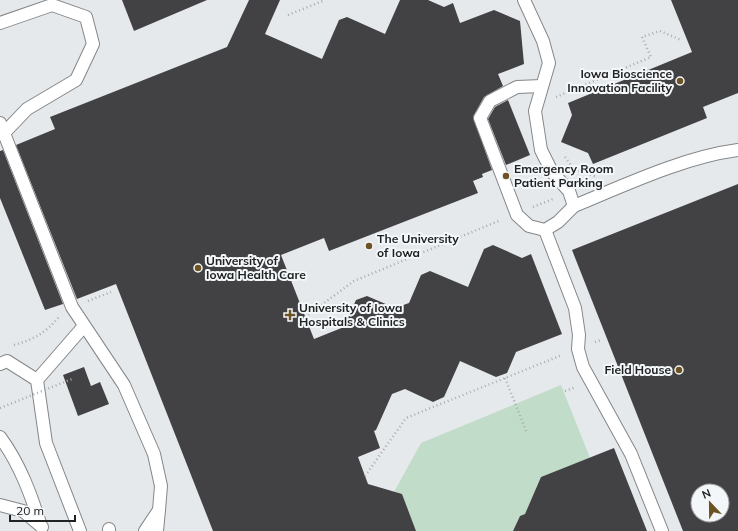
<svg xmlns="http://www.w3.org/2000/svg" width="738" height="531" viewBox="0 0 738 531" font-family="Mulish,sans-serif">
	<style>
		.green { fill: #c1dcc8 }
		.building { fill: #424245; fill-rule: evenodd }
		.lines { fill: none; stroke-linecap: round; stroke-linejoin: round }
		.service-casing { stroke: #848789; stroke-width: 14 }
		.path { stroke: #aaacaf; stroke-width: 2.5; stroke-dasharray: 1 3; stroke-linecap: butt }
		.service { stroke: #fff; stroke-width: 12 }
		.path-bridge { stroke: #aaacaf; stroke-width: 2.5; stroke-dasharray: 1 3; stroke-linecap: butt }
		.poi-dot { fill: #6c5324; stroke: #f4f7f9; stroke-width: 1.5 }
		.labels { text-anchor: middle; stroke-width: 4; stroke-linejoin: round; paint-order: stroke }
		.poi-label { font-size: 12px; font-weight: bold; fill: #212223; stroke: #f4f7f9; text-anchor: start }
	</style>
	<rect width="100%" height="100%" fill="#e6e9ec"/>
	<!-- green -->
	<path class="green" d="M561,385L590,458L541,477L525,514L520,516L513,531H416L402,494L394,492L421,443Z"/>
	<!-- building -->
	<g class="building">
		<path d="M122,0H207L134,31Z"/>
		<path d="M249,0H280L265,34L322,59L339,20L347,17L385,34L400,0H428L444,7L453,3L460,23L494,10L520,21L524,64L498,74L503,86L484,97L473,117L492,170L482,174L483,177L473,181L478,193L329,251L324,238L281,255L314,339L344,327L356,300L367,296L395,308L409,303L421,275L430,271L468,287L484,249L493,245L522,258L531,254L562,334L516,352L507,373L496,377L460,361L444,397L433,402L405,389L392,394L376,430L374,431L380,448L358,457L368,484L402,494L416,531H213L116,284L77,299L16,145L55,129L50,117L227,47Z"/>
		<path d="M671,0H738V93L703,107L707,118L593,164L588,153L561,142L572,115L568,103L692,52Z"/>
		<path d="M508,100L530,155L506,165L488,119L495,107Z"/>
		<path d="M3,150L63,304L45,310L0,198V151Z"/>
		<path d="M738,184V531H683L572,250ZM698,491H722V515H698Z"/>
		<path d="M84,367L91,386L100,382L109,404L78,416L63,375Z"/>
		<path d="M614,448L647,531H513L520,516L525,514L541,477Z"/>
	</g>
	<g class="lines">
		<!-- service casing -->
		<g class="service-casing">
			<g id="service">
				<path d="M524,0L543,41L549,63L535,111L541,150L552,172L569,191L574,206C625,185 684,157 738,150"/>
				<path d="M0,23L52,5L86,17L93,44L76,80L27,109L5,132"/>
				<path d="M542,86L517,87L490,101L480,118L517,215L529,226L545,230L558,222L574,206"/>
				<path d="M0,123L72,307L124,385L154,454L161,486L159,510L145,531"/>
				<path d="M545,230L575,308L579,335L578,349L583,367L631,454L662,531"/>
				<path d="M0,364L7,361L37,380L46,443L80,531"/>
				<path d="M37,380L84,326"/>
				<path d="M0,437C20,464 31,495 41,526"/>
				<path d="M0,505L23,511L42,527"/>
				<path d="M109,529V531"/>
				<path d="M157,531L159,510"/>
			</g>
		</g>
		<!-- path -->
		<g class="path">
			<path d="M288,15L325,0"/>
			<path d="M556,97L651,57L642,37L660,31L681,40"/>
			<path d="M565,157L574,169L597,177"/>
			<path d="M533,207L553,199"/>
			<path d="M88,301L111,292"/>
			<path d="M305,317L354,281L501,220"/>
			<path d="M595,342L601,340"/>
			<path d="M14,345C35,339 45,333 59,317"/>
			<path d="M505,378L527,433"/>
			<path d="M565,391L576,387"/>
			<path d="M365,476L406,418L562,355"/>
		</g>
		<!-- service -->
		<use href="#service" class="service"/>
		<!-- path-bridge -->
		<path class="path-bridge" d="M0,408L72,379"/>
	</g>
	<!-- markers -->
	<g class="poi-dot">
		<circle cx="680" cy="81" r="4"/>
		<circle cx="506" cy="176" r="4"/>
		<circle cx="369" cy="246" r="4"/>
		<circle cx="198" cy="268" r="4"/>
		<path d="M288 309h4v4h4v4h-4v4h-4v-4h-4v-4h4z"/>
		<circle cx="679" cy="370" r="4"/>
	</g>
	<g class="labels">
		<!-- poi labels -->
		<g class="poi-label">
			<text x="672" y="78" text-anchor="end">Iowa Bioscience<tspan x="672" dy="14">Innovation Facility</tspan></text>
			<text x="514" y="173">Emergency Room<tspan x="514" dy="14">Patient Parking</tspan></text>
			<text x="377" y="243">The University<tspan x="377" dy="14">of Iowa</tspan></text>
			<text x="206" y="265">University of<tspan x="206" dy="14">Iowa Health Care</tspan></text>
			<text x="299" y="312">University of Iowa<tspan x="299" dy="14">Hospitals &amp; Clinics</tspan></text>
			<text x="671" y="374" text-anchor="end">Field House</text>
		</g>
	</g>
	<!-- north arrow -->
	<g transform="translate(710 503) rotate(338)"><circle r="19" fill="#f4f7f9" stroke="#a0a2a3"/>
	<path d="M0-3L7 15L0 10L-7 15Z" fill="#6c5324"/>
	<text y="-6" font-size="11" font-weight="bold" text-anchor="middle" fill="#212223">N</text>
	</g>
	<!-- scale -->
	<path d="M10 515v6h65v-6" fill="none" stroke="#212223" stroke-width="2"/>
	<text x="16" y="515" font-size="12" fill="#212223" stroke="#f4f7f9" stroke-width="3" paint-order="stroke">20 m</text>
</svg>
